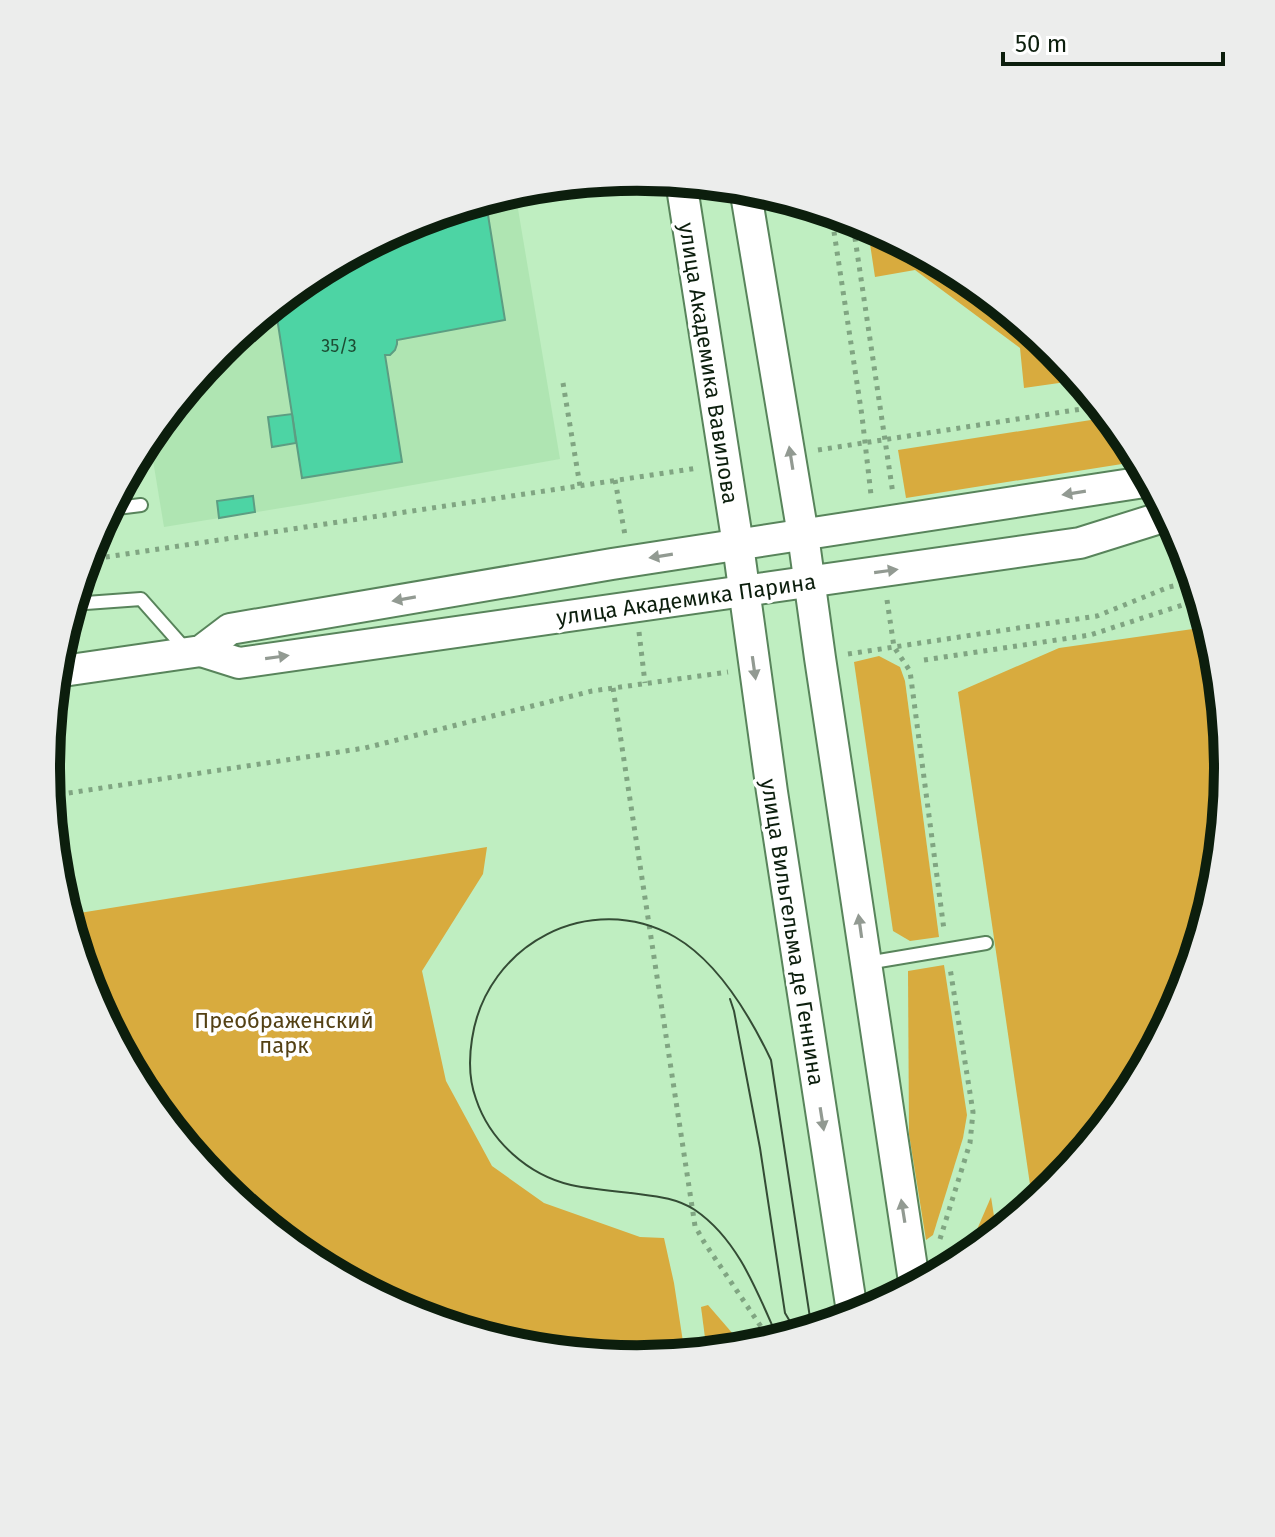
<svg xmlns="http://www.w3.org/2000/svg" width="1275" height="1537" viewBox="0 0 1275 1537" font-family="'Fira Sans',sans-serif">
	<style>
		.built { fill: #afe5b2 }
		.green { fill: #d8ab3e }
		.building { fill: #4dd4a4; stroke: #5c9d82; stroke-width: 2 }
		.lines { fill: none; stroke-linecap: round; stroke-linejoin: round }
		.service-casing { stroke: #58845b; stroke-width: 16 }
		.tertiary-casing { stroke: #58845b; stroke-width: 34 }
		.path { stroke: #80a582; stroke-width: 5; stroke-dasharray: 4 6; stroke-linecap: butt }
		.service { stroke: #fff; stroke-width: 12 }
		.tertiary { stroke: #fff; stroke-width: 30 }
		.tram { stroke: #344c35; stroke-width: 2 }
		.oneway { fill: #929a92 }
		.labels { text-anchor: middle; stroke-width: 7; stroke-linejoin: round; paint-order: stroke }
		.number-label { font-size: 18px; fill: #1c4c33 }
		.street-label { font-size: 22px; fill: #0c1e0d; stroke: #fff }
		.park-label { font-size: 22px; fill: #544114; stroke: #fff }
		.rim { fill: none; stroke: #0c1e0d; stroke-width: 10 }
	</style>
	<rect width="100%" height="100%" fill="#bfeec1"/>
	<!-- built -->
	<path class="built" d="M515,191L560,459L306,504L164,527L149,436L220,350L309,276L412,222Z"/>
	<!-- green -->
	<g class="green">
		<path d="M867,224L966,277L1056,351L1080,380L1024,388L1020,348L915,270L875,277Z"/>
		<path d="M1110,417L1130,440L1141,461L906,498L898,450Z"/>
		<path d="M1207,627L1228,781L1218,884L1184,995L1129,1097L1055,1187L1033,1205L958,692L1059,648Z"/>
		<path d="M879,656L900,667L905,681L939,937L910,941L893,931L854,662Z"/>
		<path d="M487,847L483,874L422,971L446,1081L492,1166L544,1203L640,1237L664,1238L674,1283L685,1355L637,1360L522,1349L411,1315L309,1260L219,1186L145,1097L91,994L67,915Z"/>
		<path d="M944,965L967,1115L963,1138L933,1235L926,1240L909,1134L908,971Z"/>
		<path d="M991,1197L997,1235L963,1262Z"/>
		<path d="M708,1305L746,1349L707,1353L701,1307Z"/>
	</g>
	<!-- building -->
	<g class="building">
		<path d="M488,215L505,320L397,340V344L395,350L390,355H385L402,462L302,478L275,305L309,276L396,230Z"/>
		<path d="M292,414L296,443L272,447L268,417Z"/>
		<path d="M253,496L255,512L219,518L217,501Z"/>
	</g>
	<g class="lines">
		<!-- service casing -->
		<g class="service-casing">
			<g id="service">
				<path d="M109,509L141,505"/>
				<path d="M78,586L84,602"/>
				<path d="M72,604L141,599L187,651"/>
				<path d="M867,963L986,943"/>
			</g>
		</g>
		<!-- tertiary casing -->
		<g class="tertiary-casing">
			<g id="tertiary">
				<path d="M681,181L738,545L772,792L853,1318"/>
				<path d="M745,188L803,535L820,658L915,1288"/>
				<path d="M201,651L239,663L1080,543L1163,517L1169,514"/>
				<path d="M56,672L201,651L230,629L612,564L1151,481"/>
			</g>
		</g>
		<!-- path -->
		<g class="path">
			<path d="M831,212L862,416L871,495"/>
			<path d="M852,218L893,494"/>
			<path d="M563,383L580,486"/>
			<path d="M818,450L1101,406"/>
			<path d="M615,480L625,535"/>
			<path d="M86,560L698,468"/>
			<path d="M887,600L894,647L910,671L944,930"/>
			<path d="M639,632L645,683"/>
			<path d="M1217,652L1218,659"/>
			<path d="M848,654L1097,616L1169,587L1196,581"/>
			<path d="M924,660L1090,635L1201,599"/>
			<path d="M613,688L695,1226L704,1242L772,1343"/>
			<path d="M49,796L365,748L592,691L728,672"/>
			<path d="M239,1203L243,1202L293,1239L296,1250"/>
			<path d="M940,1239L970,1143L973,1112L950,968"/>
		</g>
		<!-- service -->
		<use href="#service" class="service"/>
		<!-- tertiary -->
		<use href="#tertiary" class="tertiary"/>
		<!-- tram -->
		<g class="tram">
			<path d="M730,999L734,1011L760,1148L785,1313L798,1335"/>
			<path d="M779,1341C758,1294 739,1240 695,1210C675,1197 653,1196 631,1193C611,1191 590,1189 571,1185C528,1175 490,1141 476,1099C469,1080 469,1058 472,1039C486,944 590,889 675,937C718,962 750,1016 771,1060L812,1331"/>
		</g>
	</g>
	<!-- one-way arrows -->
	<defs><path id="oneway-solid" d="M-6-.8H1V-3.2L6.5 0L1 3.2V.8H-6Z" transform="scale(2)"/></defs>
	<g class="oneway">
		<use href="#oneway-solid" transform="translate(791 458) rotate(-99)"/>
		<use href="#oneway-solid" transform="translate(1074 493) rotate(171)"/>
		<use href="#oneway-solid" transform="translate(661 556) rotate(171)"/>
		<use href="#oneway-solid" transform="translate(886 571) rotate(-8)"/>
		<use href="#oneway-solid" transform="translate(404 599) rotate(170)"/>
		<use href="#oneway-solid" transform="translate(277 657) rotate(-8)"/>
		<use href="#oneway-solid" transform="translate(754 668) rotate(82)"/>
		<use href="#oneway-solid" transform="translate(860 926) rotate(-98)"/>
		<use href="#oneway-solid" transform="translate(822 1119) rotate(81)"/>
		<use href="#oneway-solid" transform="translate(903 1211) rotate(-99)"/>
	</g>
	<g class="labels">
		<!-- number labels -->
		<g class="number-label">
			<text x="339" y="352">35/3</text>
		</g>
		<!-- street labels -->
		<g class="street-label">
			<text transform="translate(709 363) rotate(81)" y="8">улица Академика Вавилова</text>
			<text transform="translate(686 599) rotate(-8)" y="8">улица Академика Парина</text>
			<text transform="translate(793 932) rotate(81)" y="8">улица Вильгельма де Геннина</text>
		</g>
		<!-- park labels -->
		<g class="park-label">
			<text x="284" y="1028">Преображенский<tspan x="284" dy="25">парк</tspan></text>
		</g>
	</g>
	<!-- crop -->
	<path d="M0 0H1275V1537H0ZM60 768a577 577 0 1 1 1154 0a577 577 0 1 1-1154 0Z" fill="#ecedec" fill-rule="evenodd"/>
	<path class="rim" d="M60 768a577 577 0 1 1 1154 0a577 577 0 1 1-1154 0Z"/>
	<!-- scale -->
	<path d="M1003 52v12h220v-12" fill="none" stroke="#0c1e0d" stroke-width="4"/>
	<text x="1015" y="52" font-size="24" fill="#0c1e0d" stroke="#ffffff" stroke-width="6" paint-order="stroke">50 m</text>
</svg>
